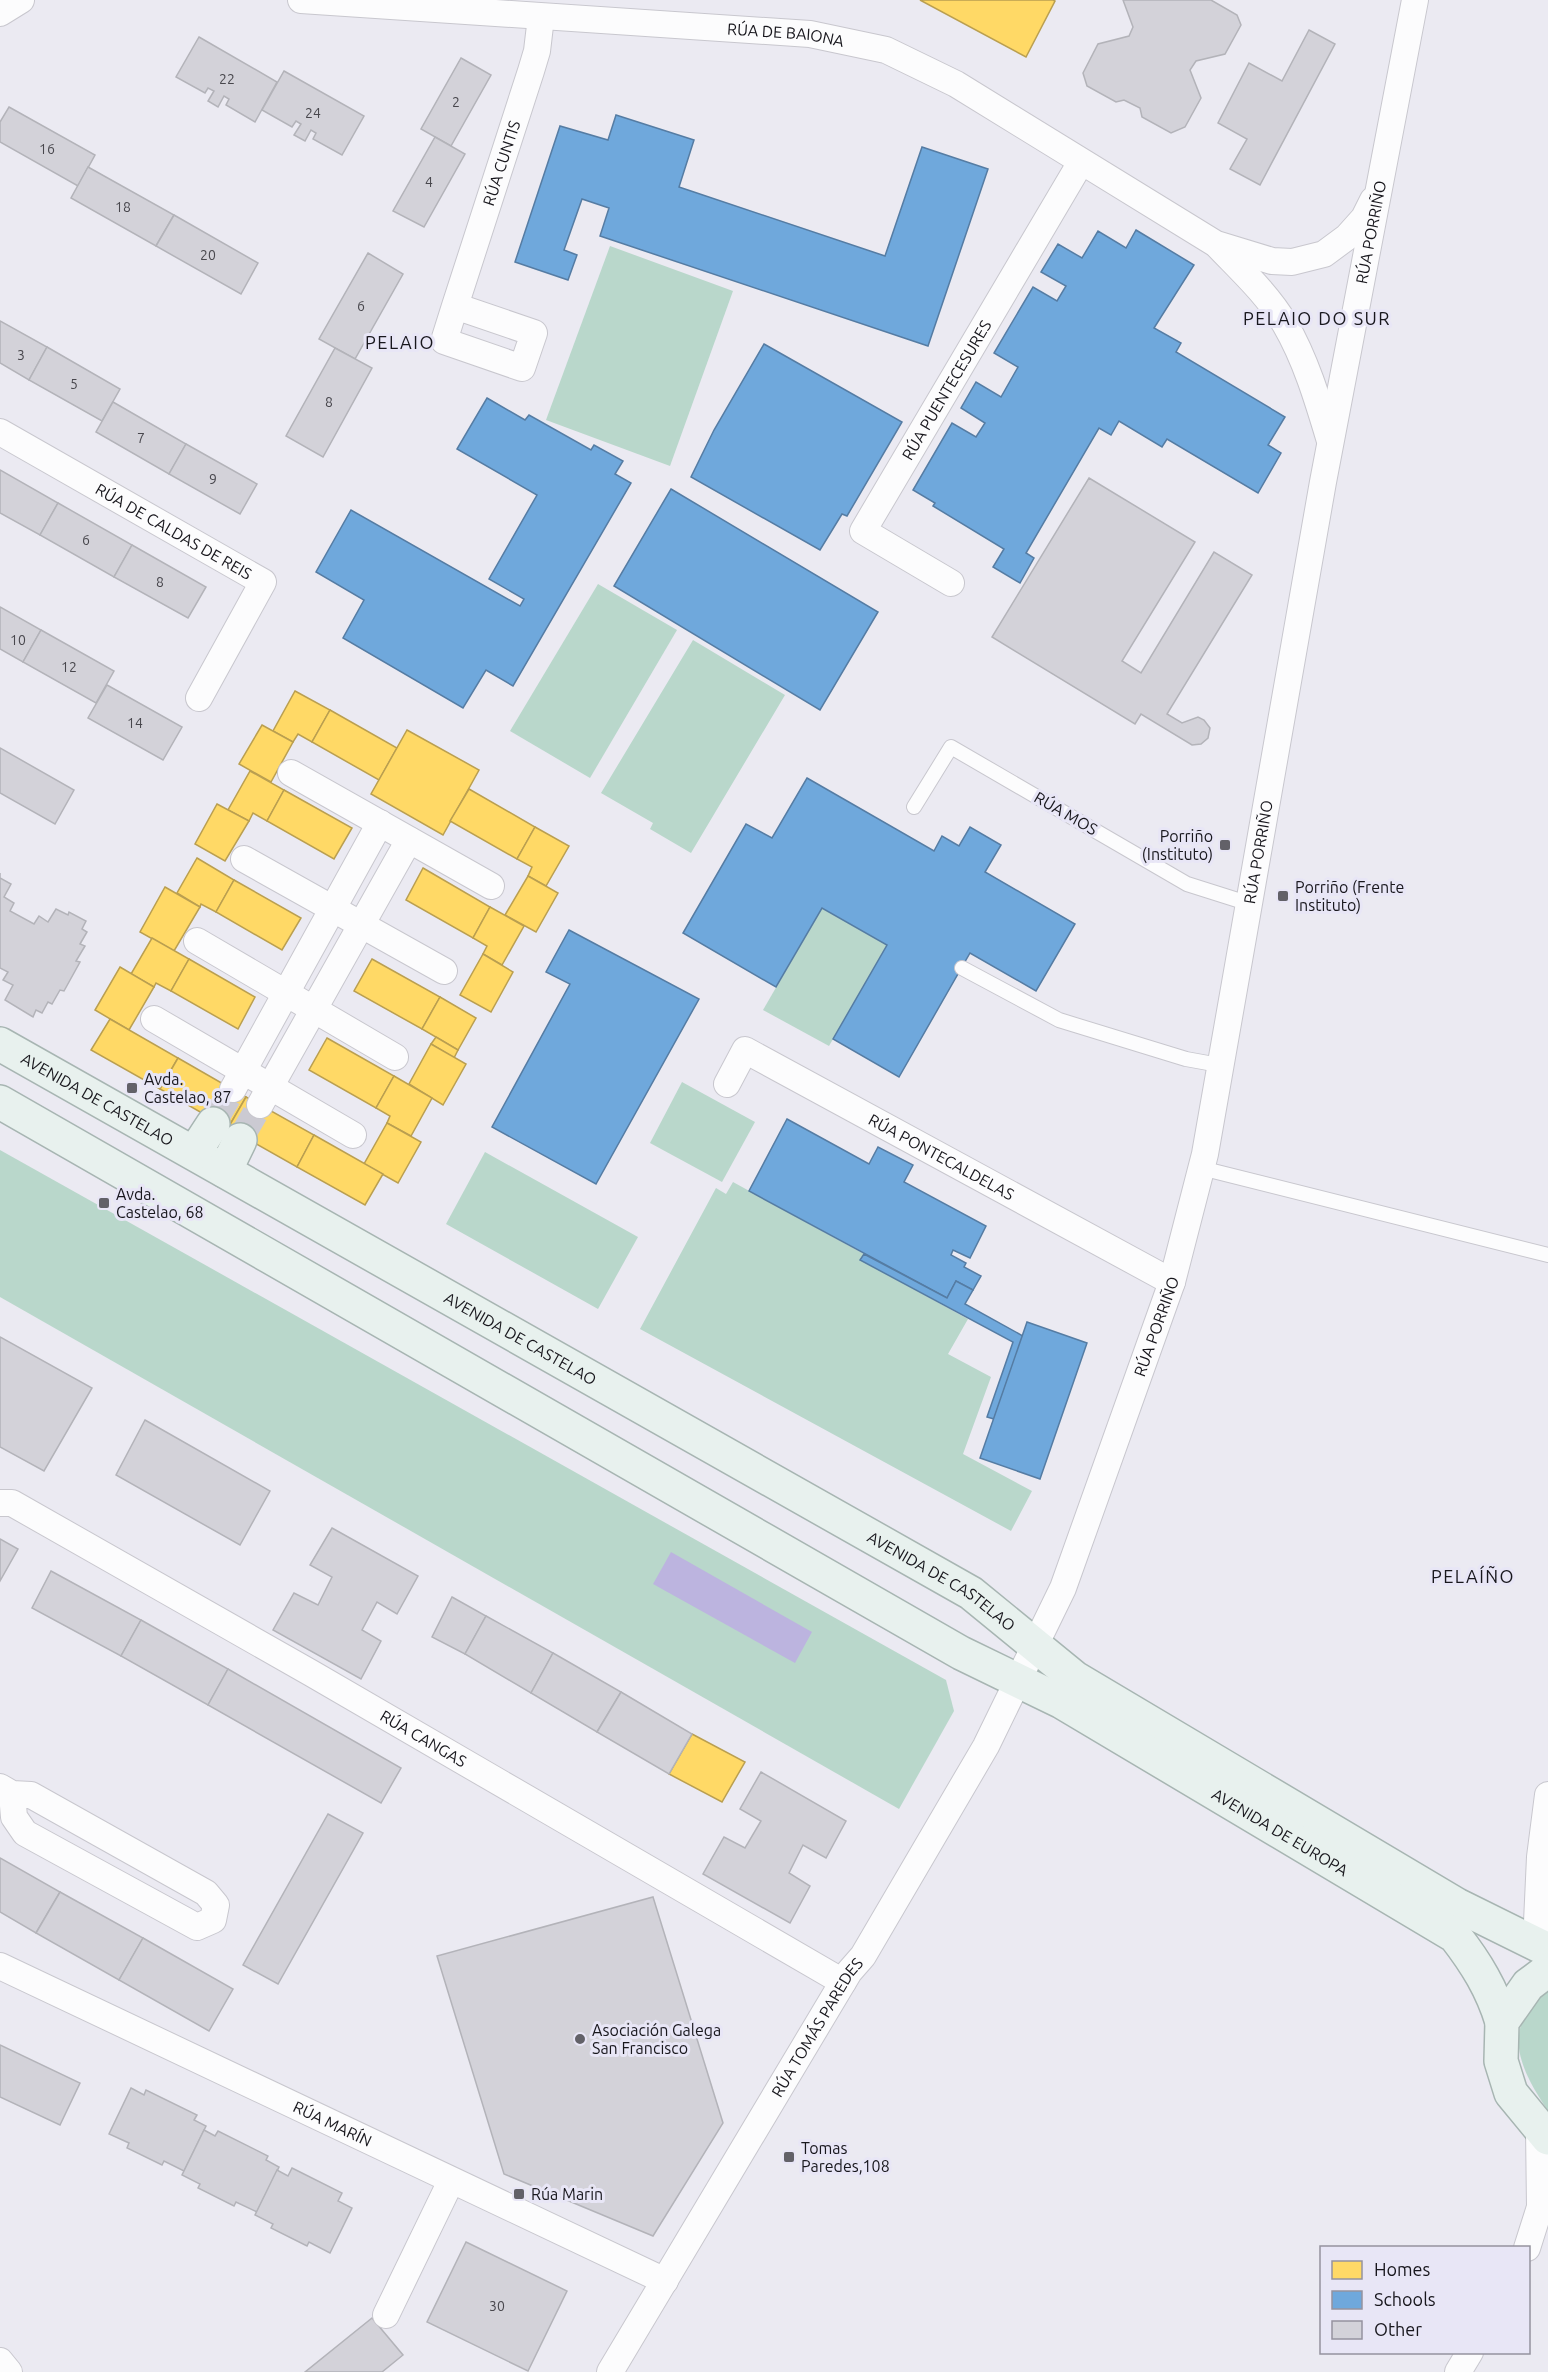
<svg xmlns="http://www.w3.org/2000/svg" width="1548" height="2372" viewBox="0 0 1548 2372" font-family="Ubuntu,sans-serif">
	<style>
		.green { fill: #b9d7cb }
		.water { fill: #bcb4df }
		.homes { fill: #ffd966; stroke: #ba9f50; stroke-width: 1.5 }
		.schools { fill: #6fa8dc; stroke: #557ca3; stroke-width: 1.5 }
		.building { fill: #d3d2d9; stroke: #b3b3b9; stroke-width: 1.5 }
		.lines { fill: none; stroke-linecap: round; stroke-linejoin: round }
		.minor-tunnel { stroke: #cbcad2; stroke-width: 26; stroke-dasharray: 26 13; stroke-linecap: butt }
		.service-casing { stroke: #c8c7ce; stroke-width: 16 }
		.minor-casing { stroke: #c8c7ce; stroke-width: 28 }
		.primary-casing { stroke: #a7b5b2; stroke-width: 36 }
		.service { stroke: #fcfcfd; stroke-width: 14 }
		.minor { stroke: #fcfcfd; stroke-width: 26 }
		.primary { stroke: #e8f1ee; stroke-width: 33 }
		.poi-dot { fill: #626168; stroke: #e8e6f6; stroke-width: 2 }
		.labels { text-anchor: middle; stroke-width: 6; stroke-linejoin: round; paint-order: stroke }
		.number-label { font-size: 14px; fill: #48474d }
		.street-label { font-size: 16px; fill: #18171d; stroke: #e8e6f6 }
		.poi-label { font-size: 16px; fill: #18171d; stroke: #e8e6f6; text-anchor: start }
		.neighbourhood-label { font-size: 18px; letter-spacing: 1.5px; fill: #18171d; stroke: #e8e6f6 }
	</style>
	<rect width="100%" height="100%" fill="#ebeaf2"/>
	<!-- green -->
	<g class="green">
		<path d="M610,246L733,291L670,466L546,420Z"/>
		<path d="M598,584L677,630L590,778L510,731Z"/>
		<path d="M693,640L785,695L691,853L650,829L653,823L601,793Z"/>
		<path d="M822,908L887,945L829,1046L763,1010Z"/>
		<path d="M682,1082L755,1122L722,1182L650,1143Z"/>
		<path d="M0,1150L946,1680L954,1711L899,1809L0,1297Z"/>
		<path d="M485,1152L638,1237L598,1309L446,1224Z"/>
		<path d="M733,1182L864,1254L861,1260L968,1319L948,1354L991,1377L963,1454L1032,1491L1011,1531L640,1329L716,1188L726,1194Z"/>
		<path d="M1548,1991V2111C1520,2069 1499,2027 1548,1991Z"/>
	</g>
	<!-- water -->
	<path class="water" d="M671,1552L812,1632L795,1663L653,1584Z"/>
	<!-- homes -->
	<g class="homes">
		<path d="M920,0H1053L1055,1L1026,57Z"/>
		<path d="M295,691L330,710L312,742L298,734L293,742L273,731Z"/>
		<path d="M330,710L397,748L379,780L312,742Z"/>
		<path d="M262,725L293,742L271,782L239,764Z"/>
		<path d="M407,730L479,770L443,835L371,794Z"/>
		<path d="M250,771L284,790L267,821L253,813L249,821L228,810Z"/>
		<path d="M469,789L535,827L517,859L450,821Z"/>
		<path d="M284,790L352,828L334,859L267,821Z"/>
		<path d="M217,804L249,821L225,861L195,844Z"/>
		<path d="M535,827L569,846L546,886L528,876L532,867L517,859Z"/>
		<path d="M197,858L234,880L216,912L201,904L200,907L177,893Z"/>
		<path d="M423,868L490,907L473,938L406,900Z"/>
		<path d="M528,876L558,893L536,932L505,915Z"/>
		<path d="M234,880L301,918L282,950L216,912Z"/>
		<path d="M165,887L200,907L174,951L140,932Z"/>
		<path d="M490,907L524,926L502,965L483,954L487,946L473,938Z"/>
		<path d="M152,938L189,959L171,991L156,983L154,987L131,974Z"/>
		<path d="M483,954L513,972L491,1012L460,995Z"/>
		<path d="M189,959L255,997L238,1029L171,991Z"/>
		<path d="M372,959L440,997L422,1029L354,991Z"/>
		<path d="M120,967L154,987L129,1030L95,1010Z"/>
		<path d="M440,997L476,1018L458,1050L422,1029Z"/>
		<path d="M110,1019L178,1058L160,1089L91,1050Z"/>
		<path d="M436,1037L458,1050L454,1058L431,1044Z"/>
		<path d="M327,1038L394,1076L376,1108L309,1070Z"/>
		<path d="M431,1044L466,1064L443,1105L409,1084Z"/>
		<path d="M178,1058L246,1097L228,1128L160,1089Z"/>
		<path d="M394,1076L432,1098L411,1136L387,1123L390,1116L376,1108Z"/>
		<path d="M246,1097L314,1135L297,1167L228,1128Z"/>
		<path d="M387,1123L421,1142L398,1183L364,1164Z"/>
		<path d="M314,1135L383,1174L365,1205L297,1167Z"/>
		<path d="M692,1734L745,1762L722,1802L669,1774Z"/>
	</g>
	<!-- schools -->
	<g class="schools">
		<path d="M616,115L694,140L679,187L885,256L922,147L988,169L928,346L600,236L609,208L582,199L564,250L577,255L568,280L515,262L560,126L608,140Z"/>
		<path d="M1136,230L1194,265L1154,328L1181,343L1176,352L1285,417L1268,445L1281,453L1258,493L1167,439L1162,447L1119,421L1111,435L1099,428L1026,553L1034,558L1020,583L993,567L1004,549L933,506L935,503L913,490L952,423L976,437L985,423L961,408L976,382L1001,397L1018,367L994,353L1033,287L1057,301L1066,286L1041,272L1058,244L1082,258L1098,231L1126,248Z"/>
		<path d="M764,344L902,422L847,516L842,514L820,550L691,477L714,430Z"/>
		<path d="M487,398L525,420L529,415L591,450L594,445L623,461L615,474L631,483L513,686L486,670L463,708L343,638L364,600L316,572L351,510L520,606L524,599L489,579L537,495L457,449Z"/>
		<path d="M671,489L878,612L820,710L614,586Z"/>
		<path d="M807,778L934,851L942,836L959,846L970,827L1001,845L985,872L1075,924L1036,991L970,953L899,1077L833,1039L887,945L822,908L776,987L683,933L746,824L772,838Z"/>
		<path d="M569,930L699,999L596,1184L492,1127L570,984L546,972Z"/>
		<path d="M787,1119L869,1164L878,1147L913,1165L904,1182L986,1226L970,1258L953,1250L951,1255L966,1263L964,1267L981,1276L973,1290L956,1281L947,1298L749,1191Z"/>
		<path d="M864,1254L947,1298L956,1281L973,1290L965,1304L1023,1336L994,1419L987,1417L1013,1342L860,1260Z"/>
		<path d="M1027,1322L1087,1343L1040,1479L980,1458Z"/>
	</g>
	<!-- building -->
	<g class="building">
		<path d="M1123,0H1211L1237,15L1241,25L1225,54L1196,61L1190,70L1201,98L1185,127L1171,133L1142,117L1140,108L1124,100L1116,102L1087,86L1083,73L1098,44L1129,36L1133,27Z"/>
		<path d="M1309,30L1335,44L1260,185L1230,169L1247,139L1218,123L1249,63L1282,81Z"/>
		<path d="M199,37L277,82L255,122L226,105L229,99L224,96L218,107L208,101L214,91L208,88L205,93L176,77Z"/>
		<path d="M461,58L491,75L451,146L421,129Z"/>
		<path d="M284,71L364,116L342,155L313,139L316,133L311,130L305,141L294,135L301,124L296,121L292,127L262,110Z"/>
		<path d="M9,107L95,155L78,186L0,142V122Z"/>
		<path d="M435,137L465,154L424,227L393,211Z"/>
		<path d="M88,167L174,215L156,246L71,198Z"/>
		<path d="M174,215L258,263L241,294L156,246Z"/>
		<path d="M368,253L403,274L355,359L319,339Z"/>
		<path d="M0,321L47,347L29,380L0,363Z"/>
		<path d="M47,347L120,389L102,421L29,380Z"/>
		<path d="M335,348L372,368L323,457L286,436Z"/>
		<path d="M113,402L186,444L169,474L96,432Z"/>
		<path d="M186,444L257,484L240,514L169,474Z"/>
		<path d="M0,470L58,503L40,535L0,513Z"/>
		<path d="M1089,478L1195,542L1122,661L1141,673L1214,552L1252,575L1167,714L1182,723L1198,717L1204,720L1210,728L1208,738L1201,744L1192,745L1141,714L1135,724L992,637Z"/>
		<path d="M58,503L132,545L114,577L40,535Z"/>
		<path d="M132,545L206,587L188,618L114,577Z"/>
		<path d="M0,607L41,630L23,662L0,649Z"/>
		<path d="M41,630L114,671L96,703L23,662Z"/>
		<path d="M107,685L182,727L163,760L88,718Z"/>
		<path d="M0,748L74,790L55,824L0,793Z"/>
		<path d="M0,873V878L11,884L4,897L14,903L10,911L34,924L39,916L48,922L56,909L68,915L69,912L86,921L82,929L87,932L80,944L85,946L76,961L80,962L64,991L60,990L52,1004L48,1002L42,1013L36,1010L33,1017L5,1000L13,985L3,980L8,972L0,968Z"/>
		<path d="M0,1337L92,1388L44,1471L0,1447Z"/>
		<path d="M145,1420L270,1491L240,1545L116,1475Z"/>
		<path d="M332,1528L418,1576L397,1614L377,1602L362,1630L381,1641L361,1679L273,1630L294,1593L318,1605L332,1577L310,1565Z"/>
		<path d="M0,1539L18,1549L0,1581Z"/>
		<path d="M51,1571L141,1620L121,1656L32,1608Z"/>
		<path d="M452,1597L486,1616L465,1654L432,1637Z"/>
		<path d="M486,1616L553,1653L531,1693L465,1654Z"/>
		<path d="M141,1620L228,1669L208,1705L121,1656Z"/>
		<path d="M553,1653L621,1692L597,1732L531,1693Z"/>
		<path d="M228,1669L401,1768L381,1803L208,1705Z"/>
		<path d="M621,1692L692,1734L669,1774L597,1732Z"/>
		<path d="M761,1772L846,1821L826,1858L803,1845L789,1873L810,1886L790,1923L703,1874L724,1837L745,1848L761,1821L740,1809Z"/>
		<path d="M328,1814L363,1833L278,1984L243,1965Z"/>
		<path d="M0,1858L60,1892L36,1933L0,1912Z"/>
		<path d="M60,1892L143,1938L119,1980L36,1933Z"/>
		<path d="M653,1897L723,2123L653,2236L504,2174L437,1956Z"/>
		<path d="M143,1938L233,1989L209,2031L119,1980Z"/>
		<path d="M0,2045L80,2083L60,2125L0,2097Z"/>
		<path d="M131,2088L144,2095L146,2090L197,2115L194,2120L206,2126L184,2171L164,2161L162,2165L127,2148L129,2143L109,2134Z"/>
		<path d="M204,2130L215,2136L218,2131L268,2156L266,2160L279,2167L257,2212L236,2202L234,2206L198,2188L200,2184L182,2175Z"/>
		<path d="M292,2168L342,2193L338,2201L352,2208L330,2253L309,2242L307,2246L271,2228L273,2224L255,2215L277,2170L288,2176Z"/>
		<path d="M466,2242L567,2291L528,2371L427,2322Z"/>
		<path d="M372,2318L403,2355L382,2372H305Z"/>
	</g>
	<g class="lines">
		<!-- minor-tunnel -->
		<g class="minor-tunnel">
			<path d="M215,1120L233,1089"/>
			<path d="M242,1136L260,1105"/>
		</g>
		<!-- service casing -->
		<g class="service-casing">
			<g id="service">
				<path d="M914,807L951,747L1187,884L1247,903"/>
				<path d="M962,968L1059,1020L1186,1059L1219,1065"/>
				<path d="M1201,1168L1548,1255"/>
			</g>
		</g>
		<!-- minor casing -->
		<g class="minor-casing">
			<g id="minor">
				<path id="s1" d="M301,0L810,34L886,50L956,84L1216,244L1272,261L1292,262L1324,254L1347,237L1364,218L1373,200"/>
				<path d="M0,13L21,0"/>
				<path d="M1219,247C1242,271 1268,295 1285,324C1306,360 1318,401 1330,441"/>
				<path id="s2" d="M455,306L534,333L522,368L444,341L455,306L531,71L537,51L541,17"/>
				<path id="s3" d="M0,432L263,582L199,698"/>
				<path id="s4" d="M951,583L863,531L1081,162"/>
				<path d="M291,773L491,886"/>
				<path d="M244,859L444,971"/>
				<path d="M197,941L395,1057"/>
				<path d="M154,1019L353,1135"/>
				<path id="s5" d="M727,1084L745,1050L1172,1282"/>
				<path d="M233,1089L380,823"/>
				<path d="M260,1105L409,840"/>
				<path id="s6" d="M0,1503H12L311,1673L843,1982"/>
				<path d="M0,1787L12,1794L31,1795L206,1893L216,1905L213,1920L197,1927L25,1833L14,1817L12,1794"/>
				<path d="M1536,1944L1540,1857L1548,1795"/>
				<path id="s7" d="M0,1966L665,2281"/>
				<path d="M1527,2248L1540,2207L1539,2130"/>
				<path d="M386,2315L451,2181"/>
				<path d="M0,2361L9,2372"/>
				<path id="s8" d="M610,2372L849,1972L863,1956L986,1746L1063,1588L1172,1282L1205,1154L1323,482L1415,0"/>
				<path d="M1458,2372L1470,2352"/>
			</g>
		</g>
		<!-- primary casing -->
		<g class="primary-casing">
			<g id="primary">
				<path id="s9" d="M0,1044L971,1593L1075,1678L1457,1905L1548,1950"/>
				<path id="s10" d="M0,1102L961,1653L1062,1702L1455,1936C1476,1963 1492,1989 1502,2022"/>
				<path d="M194,1153L213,1124"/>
				<path d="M225,1171L240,1140"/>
				<path d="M1548,1970L1528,1985L1502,2022L1501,2061L1511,2093L1548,2138"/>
			</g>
		</g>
		<!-- service -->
		<use href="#service" class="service"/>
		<!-- minor -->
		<use href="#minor" class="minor"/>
		<!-- primary -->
		<use href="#primary" class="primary"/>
	</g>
	<!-- markers -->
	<g class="poi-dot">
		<rect x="1219" y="839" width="12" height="12" rx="3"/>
		<rect x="1277" y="890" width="12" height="12" rx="3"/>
		<rect x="126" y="1082" width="12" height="12" rx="3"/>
		<rect x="98" y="1197" width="12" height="12" rx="3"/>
		<circle cx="580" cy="2039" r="6"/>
		<rect x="783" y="2151" width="12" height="12" rx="3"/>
		<rect x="513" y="2188" width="12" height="12" rx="3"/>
	</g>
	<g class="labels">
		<!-- number labels -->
		<g class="number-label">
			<text x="227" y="84">22</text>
			<text x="456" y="107">2</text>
			<text x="313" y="118">24</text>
			<text x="47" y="154">16</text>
			<text x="429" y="187">4</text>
			<text x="123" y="212">18</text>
			<text x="208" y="260">20</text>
			<text x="361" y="311">6</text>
			<text x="21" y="360">3</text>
			<text x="74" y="389">5</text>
			<text x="329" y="407">8</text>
			<text x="141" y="443">7</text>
			<text x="213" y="484">9</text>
			<text x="86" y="545">6</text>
			<text x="160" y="587">8</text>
			<text x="18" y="645">10</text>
			<text x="69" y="672">12</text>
			<text x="135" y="728">14</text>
			<text x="497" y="2311">30</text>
		</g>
		<!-- street labels -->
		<g class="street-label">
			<text dy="6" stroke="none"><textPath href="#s1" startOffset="486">RÚA DE BAIONA</textPath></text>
			<text dy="6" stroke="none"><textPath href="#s2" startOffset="390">RÚA CUNTIS</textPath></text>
			<text dy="6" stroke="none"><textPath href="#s8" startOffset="2300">RÚA PORRIÑO</textPath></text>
			<text dy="6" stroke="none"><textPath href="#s4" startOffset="266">RÚA PUENTECESURES</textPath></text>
			<text dy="6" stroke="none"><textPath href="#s3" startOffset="200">RÚA DE CALDAS DE REIS</textPath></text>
			<text transform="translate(1066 813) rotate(30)" y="6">RÚA MOS</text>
			<text dy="6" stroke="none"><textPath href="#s8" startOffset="1670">RÚA PORRIÑO</textPath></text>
			<text dy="6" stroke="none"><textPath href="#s9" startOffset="112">AVENIDA DE CASTELAO</textPath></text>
			<text dy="6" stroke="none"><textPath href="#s5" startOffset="262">RÚA PONTECALDELAS</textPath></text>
			<text dy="6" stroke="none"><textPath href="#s8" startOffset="1184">RÚA PORRIÑO</textPath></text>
			<text dy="6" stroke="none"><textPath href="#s9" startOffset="598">AVENIDA DE CASTELAO</textPath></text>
			<text dy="6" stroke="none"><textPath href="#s9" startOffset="1084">AVENIDA DE CASTELAO</textPath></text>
			<text dy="6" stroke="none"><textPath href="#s6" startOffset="486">RÚA CANGAS</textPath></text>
			<text dy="6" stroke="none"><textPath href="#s10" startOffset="1474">AVENIDA DE EUROPA</textPath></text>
			<text dy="6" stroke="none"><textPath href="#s8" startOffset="402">RÚA TOMÁS PAREDES</textPath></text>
			<text dy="6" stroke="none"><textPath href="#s7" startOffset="368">RÚA MARÍN</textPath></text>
		</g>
		<!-- poi labels -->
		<g class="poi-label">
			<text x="1213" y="842" text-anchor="end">Porriño<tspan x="1213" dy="18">(Instituto)</tspan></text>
			<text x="1295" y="893">Porriño (Frente<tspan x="1295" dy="18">Instituto)</tspan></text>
			<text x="144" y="1085">Avda.<tspan x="144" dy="18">Castelao, 87</tspan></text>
			<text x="116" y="1200">Avda.<tspan x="116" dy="18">Castelao, 68</tspan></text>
			<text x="592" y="2036">Asociación Galega<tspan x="592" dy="18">San Francisco</tspan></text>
			<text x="801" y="2154">Tomas<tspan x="801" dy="18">Paredes,108</tspan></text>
			<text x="531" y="2200">Rúa Marin</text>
		</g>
		<!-- neighbourhood labels -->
		<g class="neighbourhood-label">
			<text x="1317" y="325">PELAIO DO SUR</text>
			<text x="400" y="349">PELAIO</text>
			<text x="1473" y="1583">PELAÍÑO</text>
		</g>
	</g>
	<!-- legend -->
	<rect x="1320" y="2246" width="210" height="108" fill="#e8e6f6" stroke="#95939f" stroke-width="1.5"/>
	<rect x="1332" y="2261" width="30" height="18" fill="#ffd966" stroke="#95939f" stroke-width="1.5"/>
	<text x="1374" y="2276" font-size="18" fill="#18171d">Homes</text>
	<rect x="1332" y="2291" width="30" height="18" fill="#6fa8dc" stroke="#95939f" stroke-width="1.5"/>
	<text x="1374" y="2306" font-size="18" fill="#18171d">Schools</text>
	<rect x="1332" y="2321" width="30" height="18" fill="#d3d2d9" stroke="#95939f" stroke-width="1.5"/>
	<text x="1374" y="2336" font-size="18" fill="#18171d">Other</text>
</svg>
